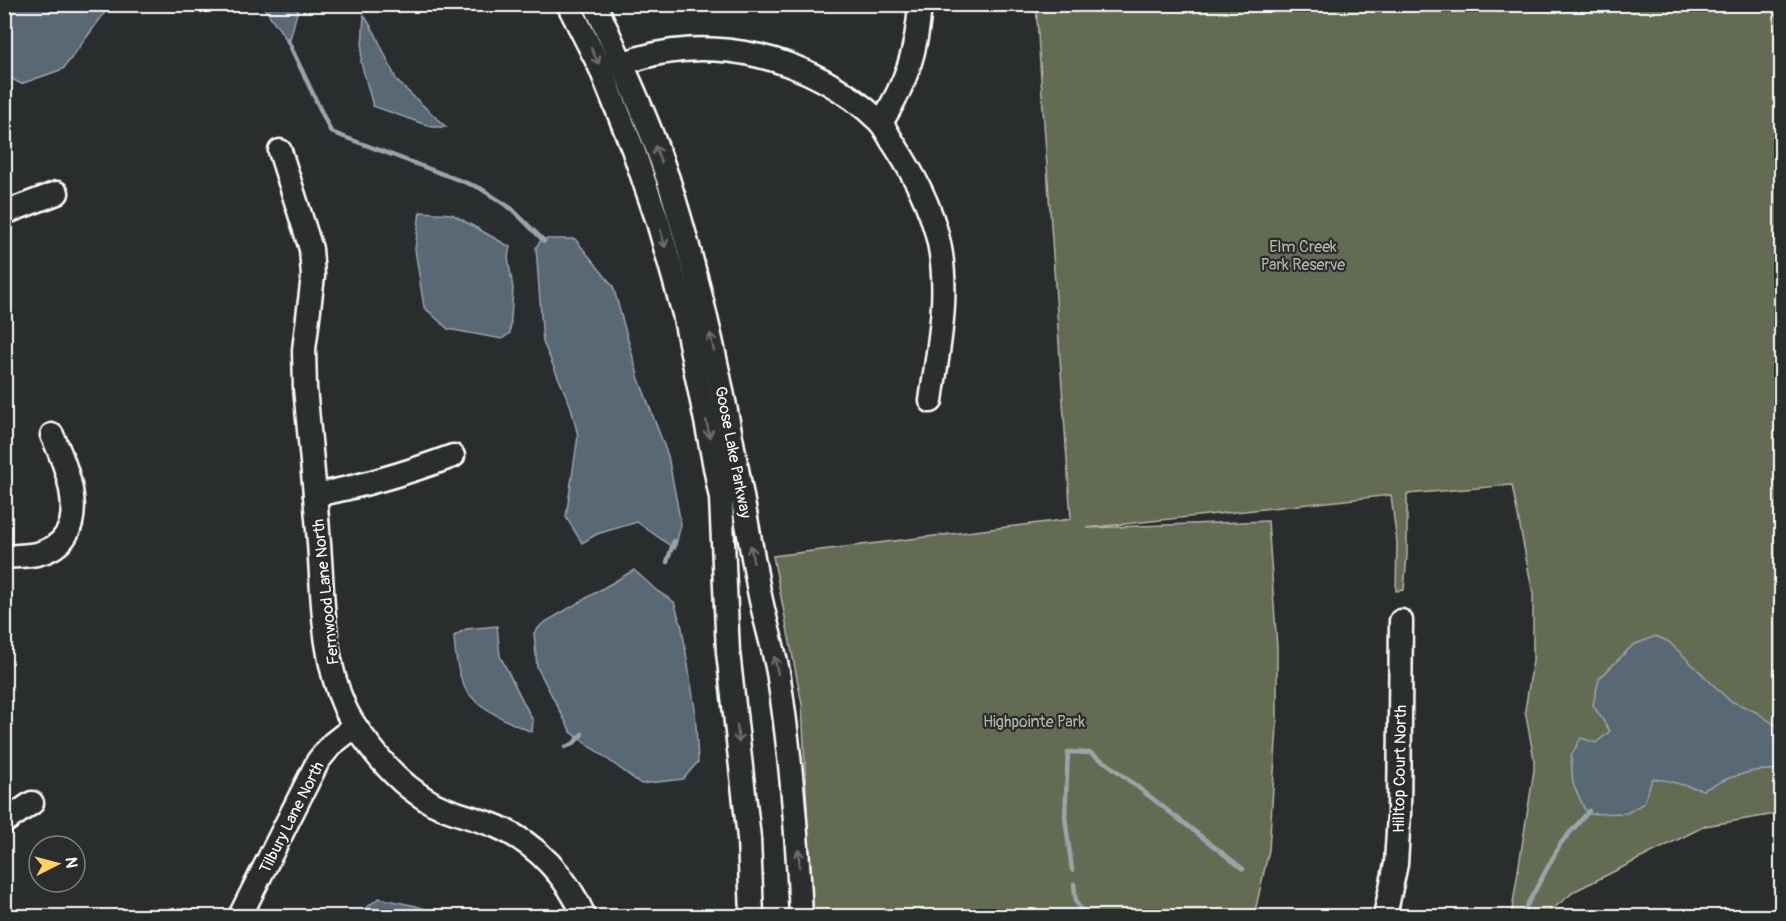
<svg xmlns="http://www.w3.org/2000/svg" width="1786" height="921" viewBox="0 0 1786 921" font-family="Pangolin,sans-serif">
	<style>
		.green { fill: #646c52; stroke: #b2b6a8; stroke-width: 1.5 }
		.water { fill: #596775; stroke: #9ba4ac; stroke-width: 1.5 }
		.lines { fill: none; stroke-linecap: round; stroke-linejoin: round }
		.stream { stroke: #9ba4ac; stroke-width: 4.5 }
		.minor-casing { stroke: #fff; stroke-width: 27 }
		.minor { stroke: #2a2d2e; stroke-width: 22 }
		.oneway { stroke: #6a6c6d }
		.labels { text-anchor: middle; stroke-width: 4.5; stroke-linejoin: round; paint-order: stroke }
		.park-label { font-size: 16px; fill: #b2b6a8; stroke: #2a2d2e }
		.street-label { font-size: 16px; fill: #fff; stroke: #2a2d2e }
	</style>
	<rect width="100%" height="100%" fill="#2a2d2e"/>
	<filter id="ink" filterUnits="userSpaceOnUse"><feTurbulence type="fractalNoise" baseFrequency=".0167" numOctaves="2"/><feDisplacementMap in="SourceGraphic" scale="12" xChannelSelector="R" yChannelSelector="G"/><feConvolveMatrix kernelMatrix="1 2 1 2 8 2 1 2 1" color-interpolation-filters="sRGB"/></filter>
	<g filter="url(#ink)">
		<!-- green -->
		<path class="green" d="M1036,5H1781V813L1705,826L1575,891L1544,916H1511L1534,770V759L1525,710L1533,661V594L1512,485L1407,494V555L1404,590L1396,591L1397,543L1391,495L1087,528L1268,521L1277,647V726L1269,850L1254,916L812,915L802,704L773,556L1071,519Z"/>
		<!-- water -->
		<g class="water">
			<path d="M5,4H130V5L106,11L63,69L21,84L5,75Z"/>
			<path d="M262,5H299L289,43Z"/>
			<path d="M364,15L375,33L397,81L446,127H432L373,106L361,62Z"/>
			<path d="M420,212L452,214L510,247L508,257L513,289L510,333L502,339L448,329L424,307L415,249Z"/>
			<path d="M542,239H575L613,286L639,379L668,456L681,524L675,549L637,522L597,534L582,543L566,517L578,436L571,407L543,342L536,247Z"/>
			<path d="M634,570L656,590L674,602L682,628L695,709L698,762L683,779L641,784L571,732L537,667L534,633L542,624Z"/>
			<path d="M497,626L500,656L533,721L532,732C513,725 474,706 465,688C457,672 455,653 454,636L466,629Z"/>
			<path d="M1656,636L1669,642L1729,700L1756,712L1781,729V769L1753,771L1729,778L1703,790L1664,780L1652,779L1644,803L1627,813L1587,814L1573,784L1571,756L1581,738L1596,743L1610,731L1593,705L1599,679L1633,645Z"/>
			<path d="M379,898L416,906L446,916H362L363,910Z"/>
		</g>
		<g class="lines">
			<!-- stream -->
			<g class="stream">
				<path d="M287,39L331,132L480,188L512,209L544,241"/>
				<path d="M667,562L674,541"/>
				<path d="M565,747L573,744L582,734"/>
				<path d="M1072,870L1065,817L1068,752L1090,753L1108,764L1243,869"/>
				<path d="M1074,884L1076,902L1085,916"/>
				<path d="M1521,916L1561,843L1589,811"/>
			</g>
			<!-- minor casing -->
			<g class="minor-casing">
				<g id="minor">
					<path d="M568,4L600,67L633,149L658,222L684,314L706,421L721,498L728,652L749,838L752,916"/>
					<path d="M595,4C621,62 648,119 668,179C710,310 733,444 757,580C762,611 772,641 778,672C791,753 797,834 801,916"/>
					<path d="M622,64C709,30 813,57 879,121C885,127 889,137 894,144C914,175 931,206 939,243C950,295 938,349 931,401"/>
					<path d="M881,123C906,83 917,52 920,4"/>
					<path d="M280,151L311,249L313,276L304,350L305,388C310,440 315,491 319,543C323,597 322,657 345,708C352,724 363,737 373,750C389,771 410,791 434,804C454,814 477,818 498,827C537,844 568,878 584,916"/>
					<path d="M4,213L57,193"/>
					<path d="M315,495C363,486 407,473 453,456"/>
					<path d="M4,557C15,556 27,556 37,554C95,540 69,471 52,435"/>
					<path d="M4,822L32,803"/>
					<path d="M240,916L318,761L332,744L355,726"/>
					<path d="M1385,916L1396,864L1399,814L1401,621"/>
				</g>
			</g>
			<!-- minor -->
			<use href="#minor" class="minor"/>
		</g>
		<!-- one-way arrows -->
		<defs><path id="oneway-shaft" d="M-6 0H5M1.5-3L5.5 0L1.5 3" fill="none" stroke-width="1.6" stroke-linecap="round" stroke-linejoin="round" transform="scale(1.5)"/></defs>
		<g class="oneway">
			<use href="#oneway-shaft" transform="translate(595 56) rotate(64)"/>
			<use href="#oneway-shaft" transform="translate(658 154) rotate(-111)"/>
			<use href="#oneway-shaft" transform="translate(663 239) rotate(74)"/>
			<use href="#oneway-shaft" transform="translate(712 342) rotate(-102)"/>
			<use href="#oneway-shaft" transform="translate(708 429) rotate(79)"/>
			<use href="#oneway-shaft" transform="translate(752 554) rotate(-99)"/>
			<use href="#oneway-shaft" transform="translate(776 665) rotate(-102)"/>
			<use href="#oneway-shaft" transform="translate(738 734) rotate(84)"/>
			<use href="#oneway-shaft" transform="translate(799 858) rotate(-92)"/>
		</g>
	</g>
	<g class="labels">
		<!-- park labels -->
		<g class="park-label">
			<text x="1303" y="252">Elm Creek<tspan x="1303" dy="18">Park Reserve</tspan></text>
			<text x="1034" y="727">Highpointe Park</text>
		</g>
		<!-- street labels -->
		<g class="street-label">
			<text transform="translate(734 452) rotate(79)" y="6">Goose Lake Parkway</text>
			<text transform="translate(325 592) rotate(-96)" y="6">Fernwood Lane North</text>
			<text transform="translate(1399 769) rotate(-89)" y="6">Hilltop Court North</text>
			<text transform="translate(291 817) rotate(-63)" y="6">Tilbury Lane North</text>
		</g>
	</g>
	<!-- margin -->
	<rect width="1786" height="921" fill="none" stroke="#2a2d2e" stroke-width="24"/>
	<rect x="12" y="12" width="1762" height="897" fill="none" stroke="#fff" stroke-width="2" filter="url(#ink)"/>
	<!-- north arrow -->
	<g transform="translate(57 864) rotate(84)"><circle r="28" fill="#2a2d2e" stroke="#7f8182" stroke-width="1.5"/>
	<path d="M0-4.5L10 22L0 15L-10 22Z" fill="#ffd166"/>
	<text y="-9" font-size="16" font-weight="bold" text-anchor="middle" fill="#ffffff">N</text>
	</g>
</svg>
